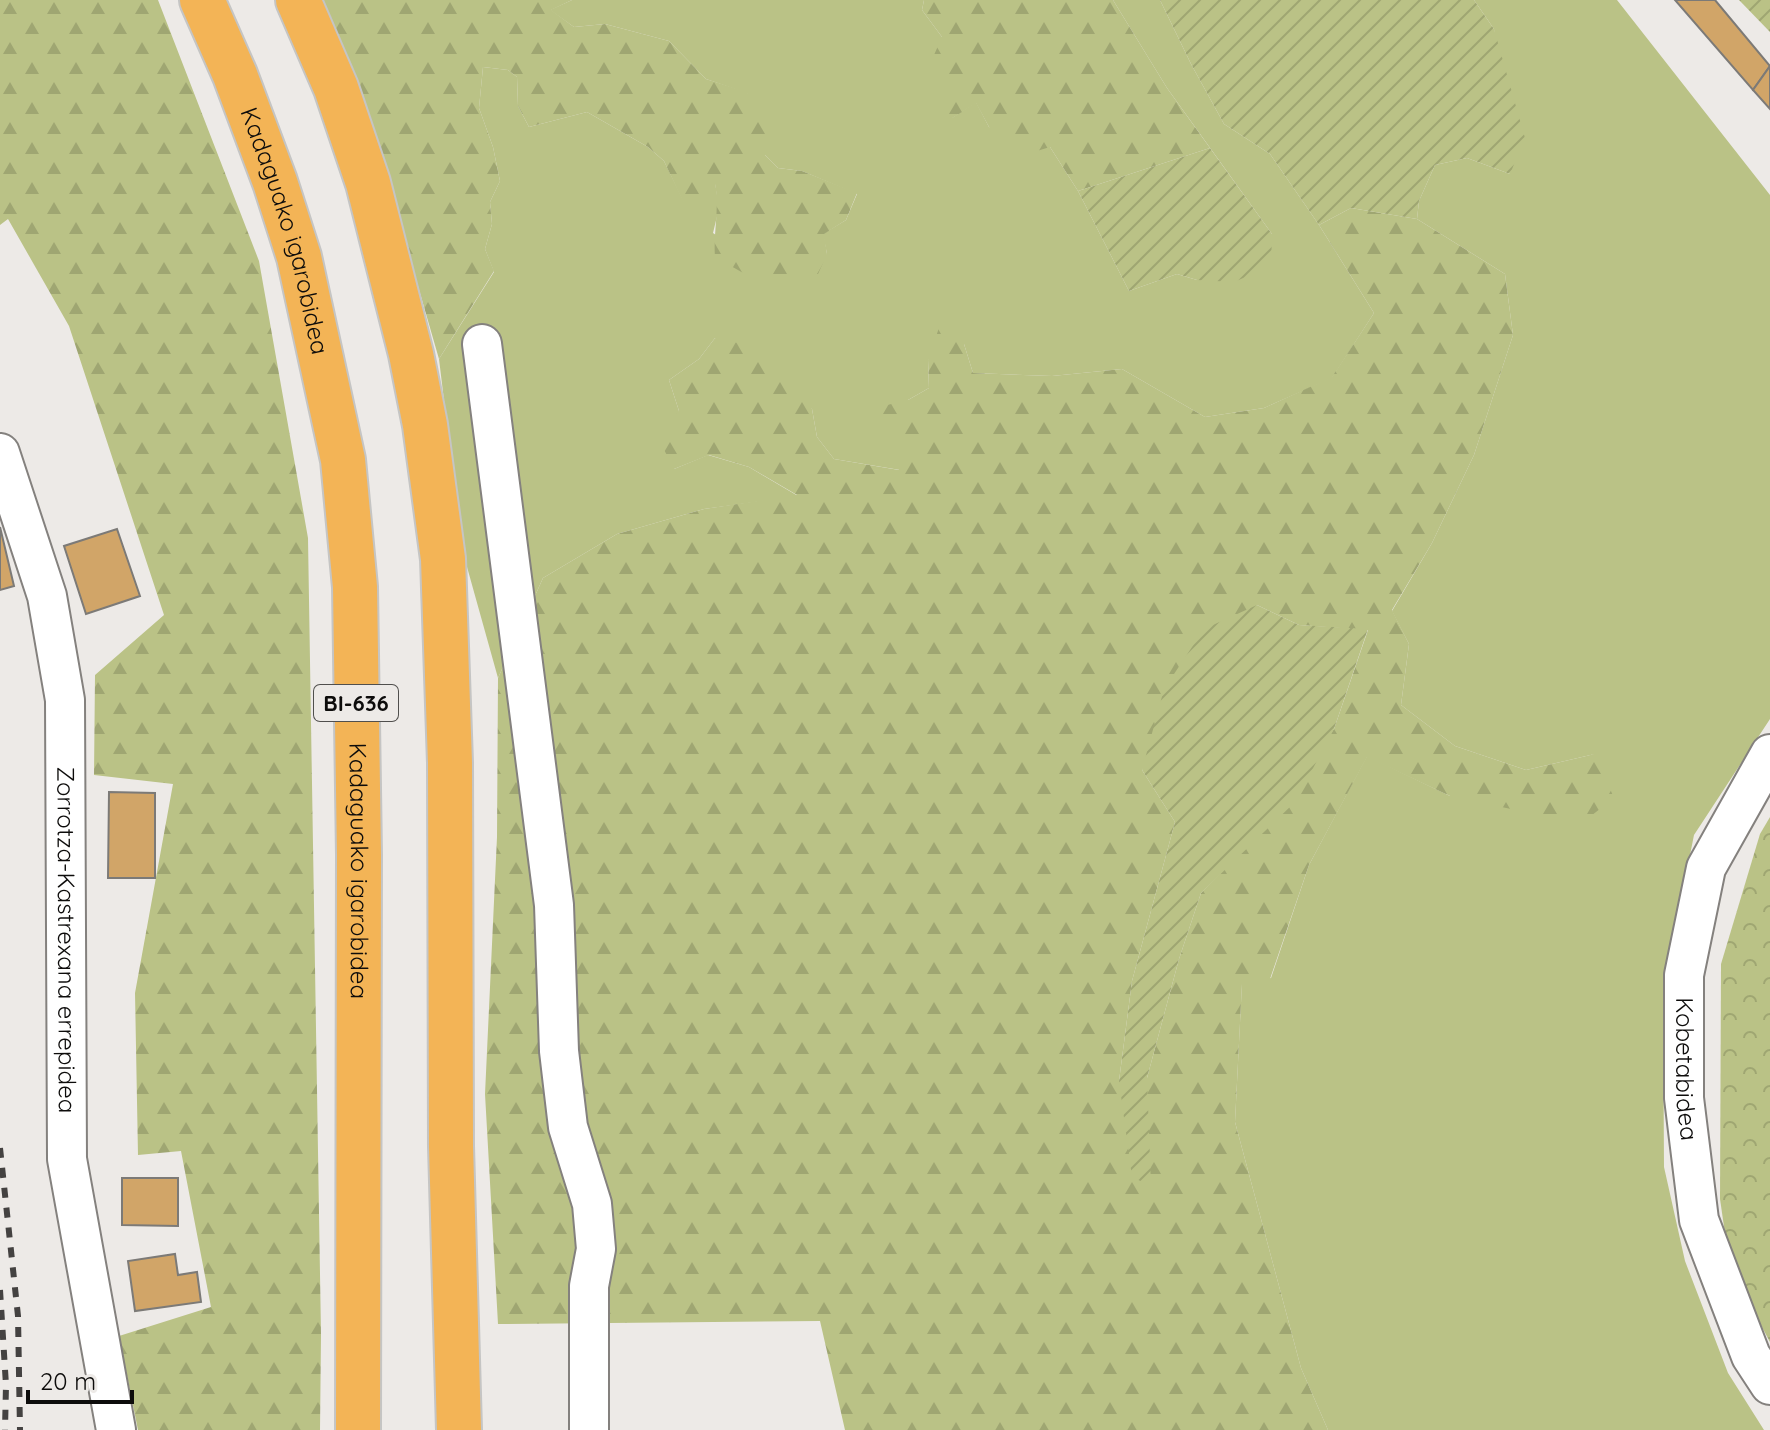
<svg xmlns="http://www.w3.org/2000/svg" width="1770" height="1430" viewBox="0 0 1770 1430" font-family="Quicksand,sans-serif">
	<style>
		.grass { fill: #bac286 }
		.forest { fill: url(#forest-firs); fill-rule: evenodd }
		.park { fill: url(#park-crowns) }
		.garden { fill: url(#garden-furrows) }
		.building { fill: #d1a568; stroke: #7c7a77; stroke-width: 2 }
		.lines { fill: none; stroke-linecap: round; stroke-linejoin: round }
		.minor-casing { stroke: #84817e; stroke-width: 42 }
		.highway-casing { stroke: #c5c5c4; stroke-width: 48 }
		.minor { stroke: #fff; stroke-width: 38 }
		.highway { stroke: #f3b456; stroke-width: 44 }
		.rail { stroke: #444241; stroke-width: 6; stroke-dasharray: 10 10; stroke-linecap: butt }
		.labels { text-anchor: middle; stroke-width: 6; stroke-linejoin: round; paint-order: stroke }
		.shield { fill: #edeae7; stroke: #504f4d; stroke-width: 2 }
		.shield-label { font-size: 22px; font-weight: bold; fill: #0d0c0b }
		.street-label { font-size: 24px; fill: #0d0c0b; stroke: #edeae7 }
	</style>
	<defs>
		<pattern id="forest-firs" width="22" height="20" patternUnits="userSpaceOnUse" patternTransform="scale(2)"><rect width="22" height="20" fill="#bac286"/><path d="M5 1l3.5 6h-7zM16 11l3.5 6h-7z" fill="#9fa672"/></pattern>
		<pattern id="park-crowns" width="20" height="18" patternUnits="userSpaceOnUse" patternTransform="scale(2)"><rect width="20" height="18" fill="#bac286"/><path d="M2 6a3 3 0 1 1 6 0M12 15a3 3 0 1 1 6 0" fill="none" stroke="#9fa672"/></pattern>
		<pattern id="garden-furrows" width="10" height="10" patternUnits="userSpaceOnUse" patternTransform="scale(2)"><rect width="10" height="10" fill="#bac286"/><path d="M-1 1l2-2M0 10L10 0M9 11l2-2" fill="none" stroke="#9fa672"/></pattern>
	</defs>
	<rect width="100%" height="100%" fill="#edeae7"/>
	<!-- grass -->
	<g class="grass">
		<path d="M572,0H924L922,10L942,37L952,118L976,102L989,127L1050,147L1078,191L1129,291L1177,274L1197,280L1272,234L1167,88L1113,0H1160L1191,64L1224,124L1270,154L1319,225L1374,313L1332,378L1264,408L1205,417L1122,369L1052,376L973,373L964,344L928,360L929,388L908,400L900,449V470L834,459L817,437L812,409L767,381L715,338L699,359L669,380L679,411L674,469L708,455L749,467L798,496L704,509L617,534L543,578L498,678L462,549L439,359L494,272L485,249L492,224L490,202L500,181L493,147L479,108L483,67L508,70L517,77L518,106L529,127L587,112L648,147L664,161L687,208L715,182L719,208L713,233L763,267L827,254L823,234L846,220L857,194L802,171L778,168L765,155L747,93L706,79L669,41L605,24L574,27L550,10Z"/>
		<path d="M1474,0H1617L1770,195V719L1694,835L1663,989L1664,1167L1685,1261L1728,1373L1764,1430H1328L1301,1368L1235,1122L1242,983L1271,978L1309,865L1367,756L1450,796L1595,754L1526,770L1455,746L1401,705L1409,644L1392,611L1432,543L1474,455L1513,335L1505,274L1417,219L1419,201L1435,165L1467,158L1510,174L1494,29Z"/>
	</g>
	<!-- forest -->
	<g class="forest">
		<path d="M0,0H158L259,261L308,538L321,1335L320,1430H138L119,1336L211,1307L181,1151L138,1155L135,993L173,784L94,775L95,675L164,615L69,326L8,219L0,225Z"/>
		<path d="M319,0H572L551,10L574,27L605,24L669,41L706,79L747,92L770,131L765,155L778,168L802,171L857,193L846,220L824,234L827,254L818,274L783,287L763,267L745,274L715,257C713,231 720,209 715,184L706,211L686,208L664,161L648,147L587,112L529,127L518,106L517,77L508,70L483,67L479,108L493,147L500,181L490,202L492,224L485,249L494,271L439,359L386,175Z"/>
		<path d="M924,0H1113L1167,88L1210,148L1078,191L1050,147L1017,157L989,127L976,103L951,119L930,64L942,37L922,10Z"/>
		<path d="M1351,208L1417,219L1505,274L1513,335L1474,455L1432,543L1392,610L1409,644L1401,705L1455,746L1526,770L1595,754L1614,798L1587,819L1525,812L1450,796L1367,757L1309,865L1270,979L1242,984L1235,1122L1301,1368L1328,1430H845L820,1321L498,1324L485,1094L497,837L498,678L543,578L617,534L704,509L797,495L749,467L709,455L674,469L658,438L679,411L669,380L699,359L715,338L753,346L768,380H792L812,409L817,437L834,459L899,470L900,449L882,432L883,406L908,400L929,388L928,360L942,319L964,344L973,373L1052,376L1122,369L1205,417L1264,408L1332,377L1374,313L1319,225ZM1257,605L1299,625L1368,630L1334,729L1242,851L1201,893L1179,959L1147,1078L1119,1081L1132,981L1175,822L1142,770Z"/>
	</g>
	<!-- park -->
	<path class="park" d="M1770,817V1342L1730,1268L1720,1199L1721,964L1760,834Z"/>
	<!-- garden -->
	<g class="garden">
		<path d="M1160,0H1474L1494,29L1525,138L1510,174L1467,158L1435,165L1419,201L1417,219L1351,208L1319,225L1270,154L1224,124L1191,64Z"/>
		<path d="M1739,0H1770V32Z"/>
		<path d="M1210,148L1272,234L1271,266L1234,282L1197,280L1177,274L1129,291L1078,191Z"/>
		<path d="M1257,605L1299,625L1368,629L1334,729L1295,802L1201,893L1179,959L1147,1078L1151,1186L1132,1177L1119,1081L1132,981L1175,822L1142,770L1164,689L1204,629Z"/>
	</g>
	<!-- building -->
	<g class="building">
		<path d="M1675,0H1715L1770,66L1753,90Z"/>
		<path d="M1770,66V109L1753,90Z"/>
		<path d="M0,527L14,586L0,590Z"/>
		<path d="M117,529L140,596L86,614L64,546Z"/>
		<path d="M109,792L155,793V878H108Z"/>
		<path d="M122,1178H178V1226L122,1225Z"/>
		<path d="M175,1254L178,1275L197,1272L201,1302L135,1311L128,1261Z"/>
	</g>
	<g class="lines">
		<!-- minor casing -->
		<g class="minor-casing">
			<g id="minor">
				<path d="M482,344L554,905L559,1051L568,1127L592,1204L596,1249L589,1286V1430"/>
				<path id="s1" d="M0,453L47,596L65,700L67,1159L116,1430"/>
				<path id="s2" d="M1770,754L1706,868L1684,975V1098L1699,1220L1751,1356L1770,1385"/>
			</g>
		</g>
		<!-- highway casing -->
		<g class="highway-casing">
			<g id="highway">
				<path id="s3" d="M202,0L235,75L275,182L299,257L343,460L355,587L359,855L358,1430"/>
				<path d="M298,0L336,88L368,183L411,354L425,425L443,559L450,763L451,1146L459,1430"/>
			</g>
		</g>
		<!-- minor -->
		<use href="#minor" class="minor"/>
		<!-- highway -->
		<use href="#highway" class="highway"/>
		<!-- rail -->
		<g class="rail">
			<path d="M0,1148L18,1316L20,1430"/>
			<path d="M0,1290L6,1385L5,1430"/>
		</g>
	</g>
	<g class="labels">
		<!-- shield labels -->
		<rect class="shield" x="314" y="685" width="84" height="36" rx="6"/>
		<g class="shield-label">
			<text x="356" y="711">BI-636</text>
		</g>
		<!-- street labels -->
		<g class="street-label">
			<text dy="8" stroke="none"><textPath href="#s3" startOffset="246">Kadaguako igarobidea</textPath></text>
			<text dy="8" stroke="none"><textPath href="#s3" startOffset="894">Kadaguako igarobidea</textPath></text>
			<text dy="8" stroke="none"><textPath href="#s1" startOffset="496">Zorrotza-Kastrexana errepidea</textPath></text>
			<text dy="8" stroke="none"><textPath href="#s2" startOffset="334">Kobetabidea</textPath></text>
		</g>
	</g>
	<!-- scale -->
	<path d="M28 1390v12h104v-12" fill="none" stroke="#0d0c0b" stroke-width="4"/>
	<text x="40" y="1390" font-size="24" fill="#0d0c0b" stroke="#edeae7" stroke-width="6" paint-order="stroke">20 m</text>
</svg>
